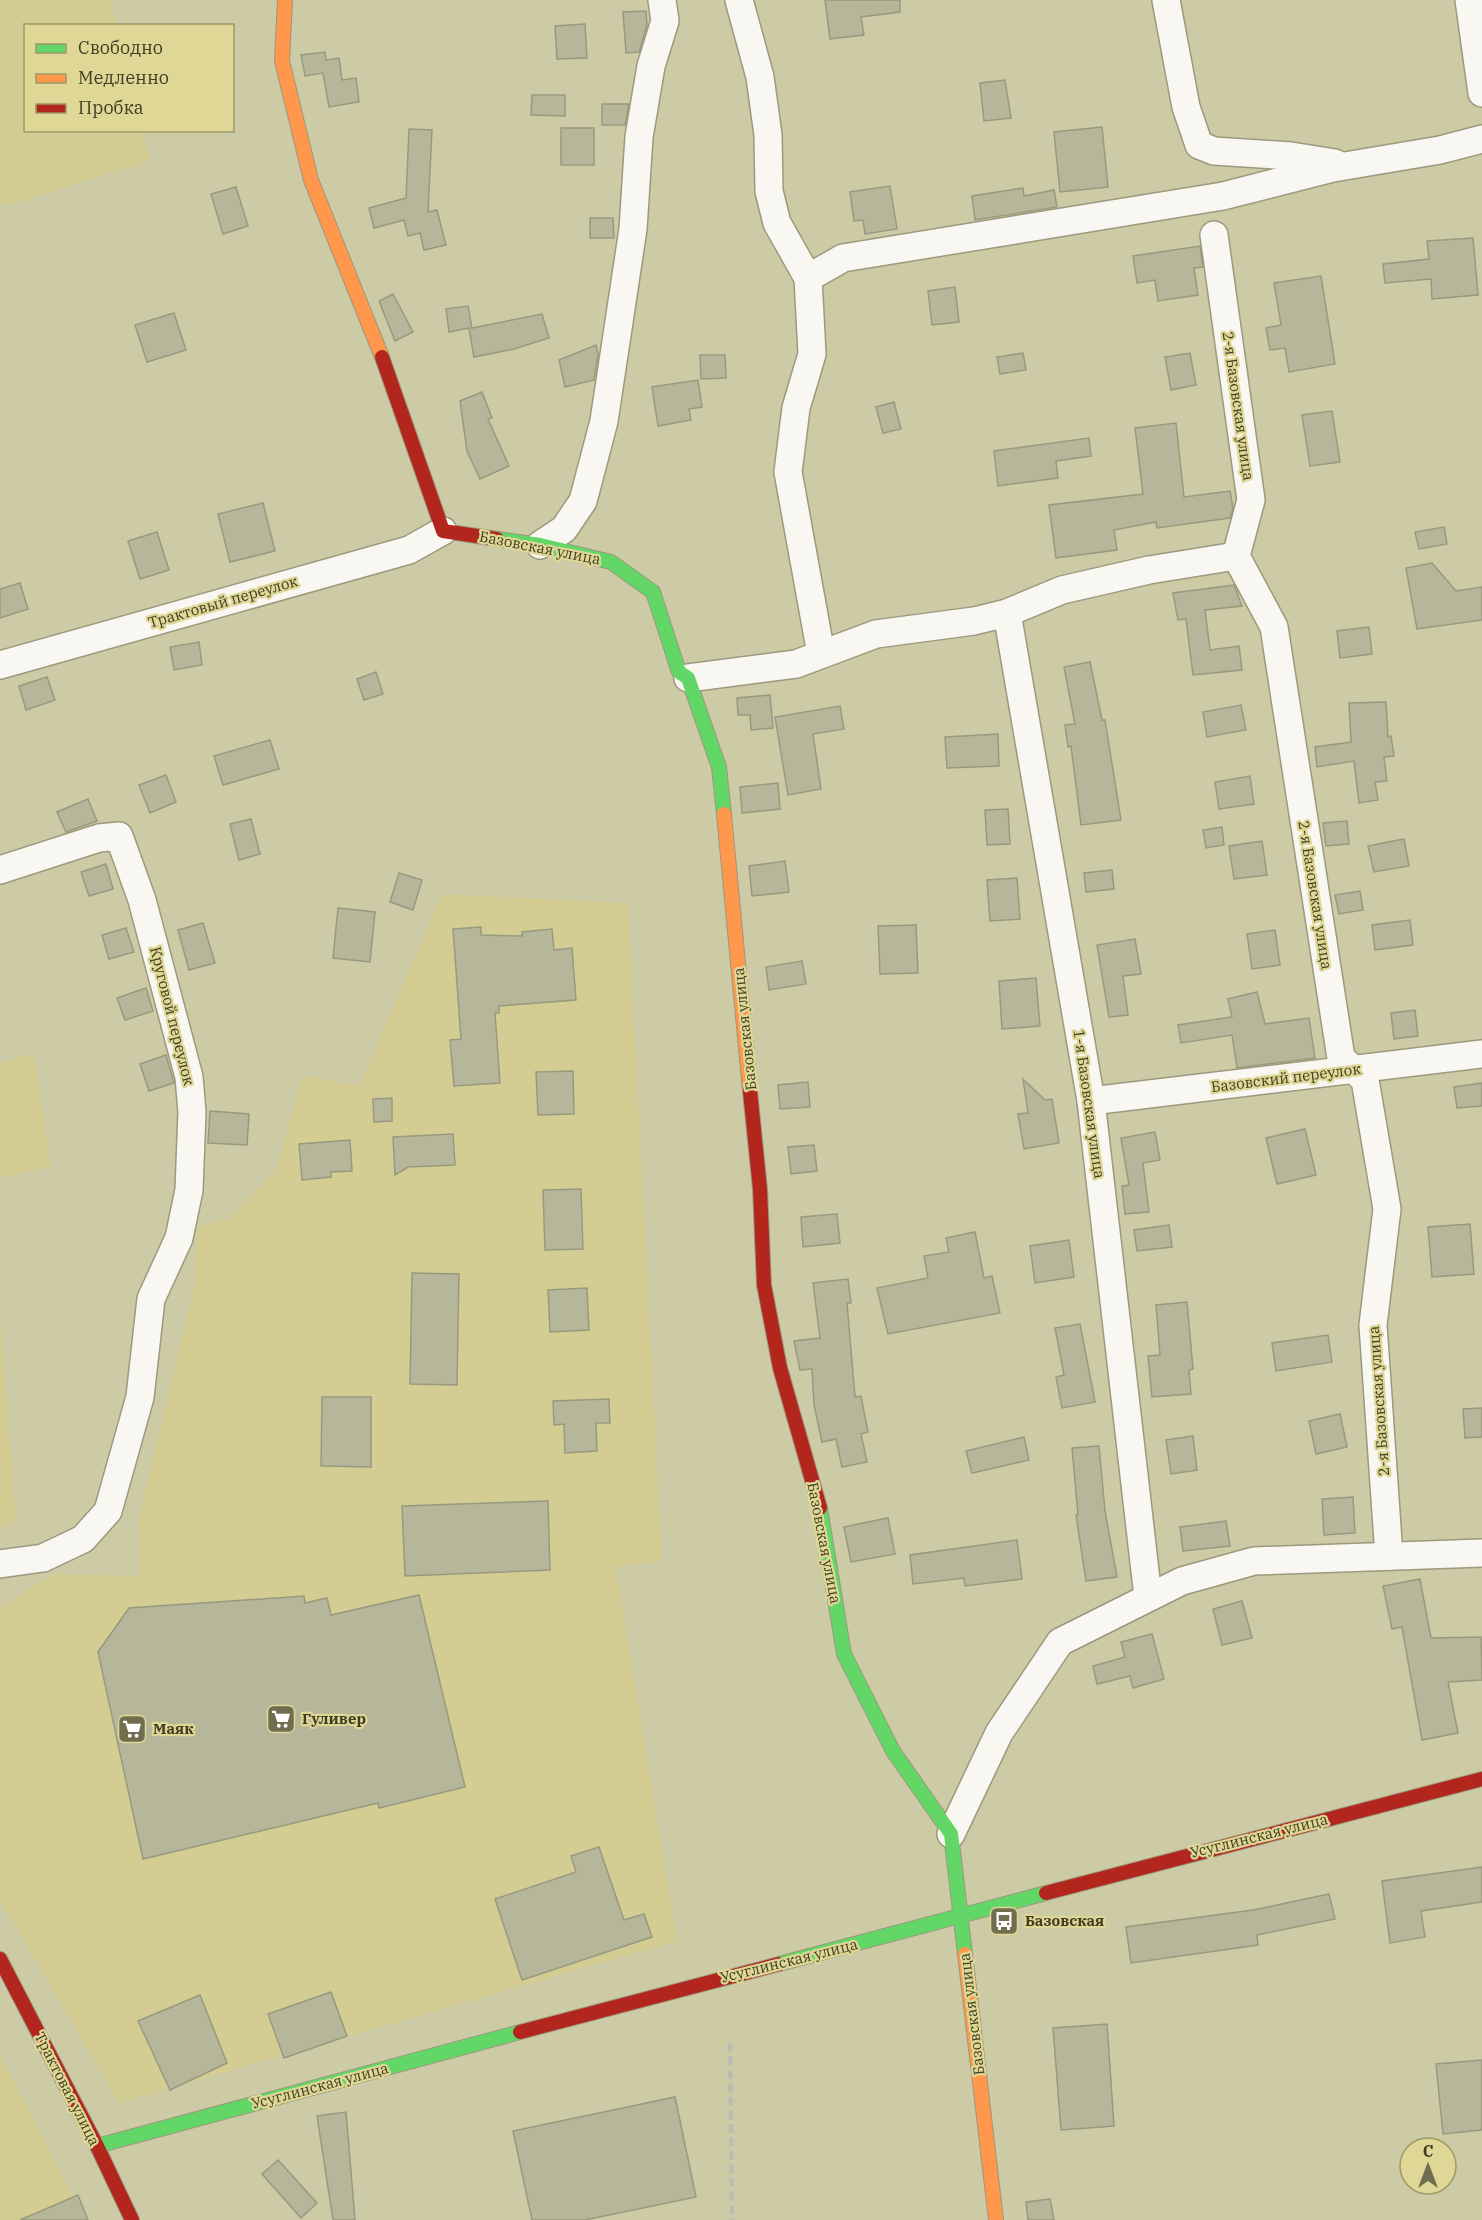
<svg xmlns="http://www.w3.org/2000/svg" width="1482" height="2220" viewBox="0 0 1482 2220" font-family="'IBM Plex Serif',serif">
	<style>
		.built { fill: #d3cd94 }
		.building { fill: #b5b69a; stroke: #989a7e; stroke-width: 1.5 }
		.lines { fill: none; stroke-linecap: round; stroke-linejoin: round }
		.street-casing { stroke: #9c997d; stroke-width: 30 }
		.fast-casing { stroke: #9c997d; stroke-width: 16 }
		.slow-casing { stroke: #9c997d; stroke-width: 16 }
		.jam-casing { stroke: #9c997d; stroke-width: 16 }
		.street { stroke: #f8f7f2; stroke-width: 27 }
		.fast { stroke: #63d668; stroke-width: 14 }
		.slow { stroke: #ff974d; stroke-width: 14 }
		.jam { stroke: #b3261e; stroke-width: 14 }
		.rail { stroke: #bdbcb3; stroke-width: 4.5; stroke-dasharray: 9 4.5; stroke-linecap: butt }
		.labels { text-anchor: middle; stroke-width: 4.5; stroke-linejoin: round; paint-order: stroke }
		.street-label { font-size: 15px; fill: #403d22; stroke: #ded795 }
		.poi-label { font-size: 15px; font-weight: bold; fill: #403d22; stroke: #ded795; text-anchor: start }
	</style>
	<rect width="100%" height="100%" fill="#cdcaa6"/>
	<!-- built -->
	<g class="built">
		<path d="M0,0H110L117,25L26,26V130L143,131L150,161L19,202L0,205Z"/>
		<path d="M442,894L628,903L662,1561L616,1567L677,1941L119,2103L0,1900V1608L54,1574L140,1576L139,1518L195,1283L197,1227L231,1217L276,1170L303,1075L359,1086Z"/>
		<path d="M34,1053L51,1167L0,1178V1063Z"/>
		<path d="M0,1310L16,1521L0,1529Z"/>
		<path d="M0,2055L72,2194L83,2220H0Z"/>
	</g>
	<!-- building -->
	<g class="building">
		<path d="M825,0H900V12L861,17L864,35L830,39Z"/>
		<path d="M646,11L647,25L639,52L626,53L623,12Z"/>
		<path d="M585,24L587,58L557,59L555,26Z"/>
		<path d="M325,52L326,60L339,58L342,80L356,78L359,102L329,107L323,73L305,76L301,55Z"/>
		<path d="M1005,80L1011,118L984,121L980,83Z"/>
		<path d="M532,95H565V116L531,115Z"/>
		<path d="M602,104H629L625,125H602Z"/>
		<path d="M1102,127L1108,187L1060,192L1054,132Z"/>
		<rect x="561" y="128" width="33" height="37"/>
		<path d="M409,129L432,130L428,212L437,210L446,245L424,250L420,233L408,236L404,220L374,228L369,208L406,198Z"/>
		<path d="M890,186L897,229L865,234L863,220L854,221L850,192Z"/>
		<path d="M236,187L248,226L223,234L211,194Z"/>
		<path d="M1023,188L1024,196L1054,190L1057,207L975,220L972,196Z"/>
		<path d="M590,218H613L614,238H590Z"/>
		<path d="M1473,238L1478,295L1432,299L1431,279L1385,283L1383,264L1429,259L1427,241Z"/>
		<path d="M1200,246L1203,267L1194,268L1198,295L1158,301L1155,280L1137,283L1133,256Z"/>
		<path d="M1321,276L1335,364L1289,372L1285,348L1270,350L1266,328L1281,325L1274,283Z"/>
		<path d="M955,287L959,322L932,325L928,291Z"/>
		<path d="M393,294L413,332L395,341L379,301Z"/>
		<path d="M468,306L472,328L542,314L549,338L514,349L474,357L469,328L449,332L446,309Z"/>
		<path d="M174,313L186,350L147,362L135,325Z"/>
		<path d="M596,345L598,355L594,380L565,387L559,360Z"/>
		<path d="M1023,353L1026,370L1000,374L997,357Z"/>
		<path d="M1190,353L1196,385L1171,390L1165,357Z"/>
		<path d="M700,355H725L726,378L701,379Z"/>
		<path d="M698,380L702,407L689,409L691,420L658,426L652,387Z"/>
		<path d="M482,392L492,418L488,419L509,466L480,479L467,451L460,401Z"/>
		<path d="M894,402L901,429L883,433L876,407Z"/>
		<path d="M1332,411L1340,462L1310,466L1302,415Z"/>
		<path d="M1176,423L1184,497L1230,491L1233,508L1230,518L1157,528L1156,522L1114,530L1117,550L1056,558L1049,505L1143,494L1135,428Z"/>
		<path d="M1089,438L1091,456L1056,461L1058,478L998,486L994,451Z"/>
		<path d="M263,503L275,551L230,562L218,514Z"/>
		<path d="M1444,527L1447,544L1419,549L1415,532Z"/>
		<path d="M157,532L169,570L140,579L128,541Z"/>
		<path d="M1432,563L1456,591L1482,587V620L1417,629L1406,568Z"/>
		<path d="M20,583L28,609L0,618V589Z"/>
		<path d="M1234,585L1242,606L1205,610L1210,650L1239,646L1242,670L1193,675L1186,619L1178,620L1173,593Z"/>
		<path d="M1369,627L1372,654L1340,658L1337,631Z"/>
		<path d="M199,642L202,665L174,670L170,647Z"/>
		<path d="M1090,662L1102,720H1105L1121,820L1081,825L1071,746L1068,747L1065,725L1075,724L1064,667Z"/>
		<path d="M376,672L383,694L364,700L357,679Z"/>
		<path d="M47,677L55,700L26,710L19,686Z"/>
		<path d="M770,695L773,728L751,730L750,715H738L737,698Z"/>
		<path d="M1386,702L1388,737L1391,736L1394,756L1384,757L1387,781L1375,782L1378,800L1359,803L1354,761L1317,767L1315,747L1351,742L1349,703Z"/>
		<path d="M1241,705L1246,730L1207,737L1203,712Z"/>
		<path d="M840,706L844,729L813,734L821,789L788,795L775,717Z"/>
		<path d="M998,734L999,766L947,768L945,737Z"/>
		<path d="M270,740L279,769L223,785L214,756Z"/>
		<path d="M166,775L176,802L150,813L139,785Z"/>
		<path d="M1250,776L1254,804L1219,809L1215,782Z"/>
		<path d="M778,783L780,809L742,813L740,787Z"/>
		<path d="M88,799L97,821L66,832L57,812Z"/>
		<path d="M1008,809L1010,844L987,845L985,810Z"/>
		<path d="M251,819L260,854L239,860L230,824Z"/>
		<path d="M1347,821L1349,844L1326,846L1323,823Z"/>
		<path d="M1222,827L1224,845L1206,848L1203,830Z"/>
		<path d="M1404,839L1409,866L1374,872L1368,846Z"/>
		<path d="M1262,841L1267,875L1234,879L1229,846Z"/>
		<path d="M785,861L789,892L752,896L749,866Z"/>
		<path d="M106,864L113,889L89,896L81,872Z"/>
		<path d="M1112,870L1114,889L1086,892L1084,873Z"/>
		<path d="M399,873L422,880L413,910L390,902Z"/>
		<path d="M1017,878L1020,919L990,921L987,880Z"/>
		<path d="M1360,891L1363,910L1339,914L1335,895Z"/>
		<path d="M338,908L375,912L370,962L333,958Z"/>
		<path d="M1410,920L1413,945L1375,950L1372,925Z"/>
		<path d="M203,923L215,963L189,970L178,930Z"/>
		<path d="M916,925L918,973L880,974L878,926Z"/>
		<path d="M481,927V935L522,936V932L552,929L554,950L572,948L576,1000L499,1006V1013H495L500,1083L454,1086L450,1040L461,1039L453,929Z"/>
		<path d="M126,928L134,952L109,959L102,935Z"/>
		<path d="M1275,930L1280,965L1252,969L1247,934Z"/>
		<path d="M1135,939L1141,974L1123,976L1128,1015L1109,1017L1097,945Z"/>
		<path d="M802,961L806,984L769,990L766,967Z"/>
		<path d="M1036,978L1040,1026L1002,1029L999,981Z"/>
		<path d="M146,988L153,1011L125,1020L117,998Z"/>
		<path d="M1257,992L1265,1024L1309,1018L1315,1058L1237,1068L1232,1035L1181,1043L1178,1025L1232,1017L1228,999Z"/>
		<path d="M1415,1010L1418,1036L1394,1039L1391,1013Z"/>
		<path d="M166,1055L174,1083L149,1091L140,1064Z"/>
		<path d="M573,1071L574,1114L538,1115L536,1072Z"/>
		<path d="M1023,1079L1045,1100L1052,1099L1059,1143L1024,1149L1018,1114L1028,1113Z"/>
		<path d="M808,1082L810,1107L780,1109L778,1085Z"/>
		<path d="M1482,1083V1106L1457,1108L1454,1087Z"/>
		<path d="M392,1098V1121L374,1122L373,1099Z"/>
		<path d="M210,1111L249,1114L247,1145L208,1143Z"/>
		<path d="M1305,1129L1316,1175L1277,1184L1266,1138Z"/>
		<path d="M1155,1132L1160,1160L1143,1163L1149,1212L1125,1214L1122,1186L1129,1185L1121,1138Z"/>
		<path d="M453,1134L455,1165L408,1167L395,1175L393,1137Z"/>
		<path d="M350,1140L352,1171L331,1172V1177L302,1180L299,1144Z"/>
		<path d="M814,1145L817,1171L791,1174L788,1147Z"/>
		<path d="M581,1189L583,1249L545,1250L543,1190Z"/>
		<path d="M837,1214L840,1243L803,1247L801,1217Z"/>
		<path d="M1470,1224L1474,1274L1432,1277L1428,1227Z"/>
		<path d="M1169,1225L1172,1247L1137,1251L1134,1230Z"/>
		<path d="M975,1232L984,1278L992,1276L1000,1313L888,1334L877,1288L928,1278L924,1256L949,1252L946,1238Z"/>
		<path d="M1069,1240L1074,1277L1035,1283L1030,1246Z"/>
		<path d="M412,1273L459,1274L457,1385L410,1384Z"/>
		<path d="M848,1279L851,1303H847L855,1397L861,1396L868,1432L861,1434L867,1462L842,1467L836,1439L822,1442L814,1405L812,1369L800,1370L794,1341L820,1338L813,1283Z"/>
		<path d="M587,1288L589,1330L550,1332L548,1290Z"/>
		<path d="M1187,1302L1193,1369L1189,1370L1191,1394L1152,1397L1148,1356L1160,1355L1156,1305Z"/>
		<path d="M1080,1324L1095,1402L1062,1408L1056,1377L1064,1375L1055,1328Z"/>
		<path d="M1328,1335L1332,1362L1276,1371L1272,1343Z"/>
		<path d="M322,1397H371V1467L321,1466Z"/>
		<path d="M609,1399L610,1423H596L597,1451L565,1453L564,1424L554,1425L553,1401Z"/>
		<path d="M1482,1408V1437L1465,1438L1463,1409Z"/>
		<path d="M1340,1414L1347,1447L1316,1454L1309,1421Z"/>
		<path d="M1193,1436L1197,1470L1171,1474L1166,1440Z"/>
		<path d="M1024,1437L1029,1460L972,1473L966,1451Z"/>
		<path d="M1099,1446L1105,1511L1117,1577L1086,1581L1076,1515H1078L1072,1448Z"/>
		<path d="M1353,1497L1355,1533L1324,1535L1322,1499Z"/>
		<path d="M548,1501L550,1570L405,1576L402,1506Z"/>
		<path d="M888,1518L895,1554L851,1562L844,1527Z"/>
		<path d="M1226,1521L1230,1546L1183,1551L1180,1527Z"/>
		<path d="M1017,1540L1022,1579L965,1586L964,1578L913,1584L910,1555Z"/>
		<path d="M1420,1579L1431,1638L1481,1637L1482,1677V1680L1448,1682L1458,1733L1422,1740L1402,1627L1392,1629L1383,1586Z"/>
		<path d="M419,1595L465,1787L379,1808L378,1803L143,1859L98,1652L129,1608L304,1596L305,1603L327,1598L331,1615Z"/>
		<path d="M1242,1601L1252,1638L1222,1645L1213,1609Z"/>
		<path d="M1152,1634L1164,1679L1133,1688L1130,1676L1097,1684L1093,1666L1125,1657L1121,1642Z"/>
		<path d="M599,1847L624,1920L644,1914L652,1937L522,1980L495,1899L576,1872L571,1856Z"/>
		<path d="M1482,1867V1902L1421,1911L1425,1937L1390,1943L1382,1881Z"/>
		<path d="M1329,1894L1335,1919L1257,1935L1258,1945L1131,1963L1126,1927L1253,1910Z"/>
		<path d="M331,1992L347,2036L284,2058L268,2014Z"/>
		<path d="M200,1995L227,2063L170,2090L138,2021Z"/>
		<path d="M1107,2024L1114,2126L1061,2130L1053,2028Z"/>
		<path d="M1482,2060V2130L1443,2134L1436,2064Z"/>
		<path d="M675,2097L696,2197L585,2220H532L513,2131Z"/>
		<path d="M346,2112L355,2220H333L317,2116Z"/>
		<path d="M278,2160L317,2203L301,2218L262,2174Z"/>
		<path d="M78,2195L88,2220H20Z"/>
		<path d="M1050,2199L1054,2220H1028L1026,2202Z"/>
	</g>
	<g class="lines">
		<!-- street casing -->
		<g class="street-casing">
			<g id="street">
				<path d="M739,0L760,77L768,135L769,191L777,223L808,278L812,354L796,408L788,472L821,654"/>
				<path d="M1166,0L1186,107L1199,145L1214,151L1291,156L1335,163"/>
				<path d="M1469,0L1482,93"/>
				<path d="M1214,235L1251,500L1236,556L1274,627L1341,1058L1365,1080L1387,1209L1373,1325L1389,1556"/>
				<path d="M808,278L843,258L1223,196L1333,168L1440,150L1482,139"/>
				<path d="M540,545L564,529L583,501L604,421L633,229L639,137L651,66L665,21L662,0"/>
				<path d="M1007,613L1091,1101L1148,1597"/>
				<path d="M0,665L409,550L443,531"/>
				<path d="M688,678L796,664L876,634L974,621L1007,613L1062,590L1149,570L1236,556"/>
				<path d="M0,870L99,838L119,836L142,900L189,1077L192,1112L189,1190L179,1238L151,1299L140,1397L108,1511L83,1539L43,1558L0,1564"/>
				<path d="M1091,1101L1482,1054"/>
				<path d="M951,1834L999,1733L1060,1642L1182,1581L1254,1561L1482,1553"/>
			</g>
		</g>
		<!-- fast casing -->
		<g class="fast-casing">
			<g id="fast">
				<path d="M497,539L540,545L611,562L653,592L679,672L688,678L719,767L724,814"/>
				<path d="M820,1508L844,1654L893,1751L951,1834L965,1954"/>
				<path d="M779,1964L1046,1893"/>
				<path d="M97,2146L520,2032"/>
			</g>
		</g>
		<!-- slow casing -->
		<g class="slow-casing">
			<g id="slow">
				<path d="M285,0L282,61L311,180L382,357"/>
				<path d="M724,814L750,1091"/>
				<path d="M965,1954L996,2220"/>
			</g>
		</g>
		<!-- jam casing -->
		<g class="jam-casing">
			<g id="jam">
				<path d="M382,357L443,531L497,539"/>
				<path d="M750,1091L760,1189L764,1285L780,1368L820,1508"/>
				<path d="M1046,1893L1482,1779"/>
				<path d="M0,1959L97,2146L132,2220"/>
				<path d="M520,2032L779,1964"/>
			</g>
		</g>
		<!-- street -->
		<use href="#street" class="street"/>
		<!-- fast -->
		<use href="#fast" class="fast"/>
		<!-- slow -->
		<use href="#slow" class="slow"/>
		<!-- jam -->
		<use href="#jam" class="jam"/>
		<!-- rail -->
		<path class="rail" d="M730,2043L732,2220"/>
	</g>
	<!-- icons -->
	<defs>
		<g id="supermarket-square" transform="scale(1.5)"><rect x="-9" y="-9" width="18" height="18" rx="4" fill="#716e50" stroke="#ded795"/><path d="M-6-5.5h2.5l.6 2H6L4.5 2H-2.5L-4.4-4H-6ZM-1.5 3.2a1.3 1.3 0 1 0 .1 0ZM3 3.2a1.3 1.3 0 1 0 .1 0Z" fill="#fff"/></g>
		<g id="bus-square" transform="scale(1.5)"><rect x="-9" y="-9" width="18" height="18" rx="4" fill="#716e50" stroke="#ded795"/><path d="M-5-6H5V4H4V6H2V4H-2V6H-4V4H-5ZM-3.5-4V0h7V-4ZM-3.5 1.2v1.5H-2V1.2ZM2 1.2v1.5H3.5V1.2Z" fill="#fff"/></g>
	</defs>
	<g fill-rule="evenodd">
		<use href="#supermarket-square" x="281" y="1719"/>
		<use href="#supermarket-square" x="132" y="1729"/>
		<use href="#bus-square" x="1004" y="1921"/>
	</g>
	<g class="labels">
		<!-- street labels -->
		<g class="street-label">
			<text transform="translate(1238 406) rotate(82)" y="5">2-я Базовская улица</text>
			<text transform="translate(540 548) rotate(11)" y="5">Базовская улица</text>
			<text transform="translate(223 602) rotate(-16)" y="5">Трактовый переулок</text>
			<text transform="translate(1315 895) rotate(81)" y="5">2-я Базовская улица</text>
			<text transform="translate(172 1016) rotate(76)" y="5">Круговой переулок</text>
			<text transform="translate(745 1029) rotate(-96)" y="5">Базовская улица</text>
			<text transform="translate(1286 1078) rotate(-7)" y="5">Базовский переулок</text>
			<text transform="translate(1089 1104) rotate(82)" y="5">1-я Базовская улица</text>
			<text transform="translate(1379 1401) rotate(-94)" y="5">2-я Базовская улица</text>
			<text transform="translate(824 1543) rotate(79)" y="5">Базовская улица</text>
			<text transform="translate(1259 1836) rotate(-14)" y="5">Усуглинская улица</text>
			<text transform="translate(789 1961) rotate(-14)" y="5">Усуглинская улица</text>
			<text transform="translate(972 2014) rotate(-97)" y="5">Базовская улица</text>
			<text transform="translate(320 2086) rotate(-15)" y="5">Усуглинская улица</text>
			<text transform="translate(67 2089) rotate(63)" y="5">Трактовая улица</text>
		</g>
		<!-- poi labels -->
		<g class="poi-label">
			<text x="302" y="1724">Гуливер</text>
			<text x="153" y="1734">Маяк</text>
			<text x="1025" y="1926">Базовская</text>
		</g>
	</g>
	<!-- legend -->
	<rect x="24" y="24" width="210" height="108" fill="#ded795" stroke="#9f9967" stroke-width="1.5"/>
	<rect x="36" y="44" width="30" height="9" fill="#63d668" stroke="#9f9967" stroke-width="1.5"/>
	<text x="78" y="54" font-size="18" fill="#403d22">Свободно</text>
	<rect x="36" y="74" width="30" height="9" fill="#ff974d" stroke="#9f9967" stroke-width="1.5"/>
	<text x="78" y="84" font-size="18" fill="#403d22">Медленно</text>
	<rect x="36" y="104" width="30" height="9" fill="#b3261e" stroke="#9f9967" stroke-width="1.5"/>
	<text x="78" y="114" font-size="18" fill="#403d22">Пробка</text>
	<!-- north arrow -->
	<g transform="translate(1428 2166)"><circle r="28" fill="#ded795" stroke="#9f9967" stroke-width="1.5"/>
	<path d="M0-4.5L10 22L0 15L-10 22Z" fill="#716e50"/>
	<text y="-9" font-size="16" font-weight="bold" text-anchor="middle" fill="#403d22">С</text>
	</g>
</svg>
